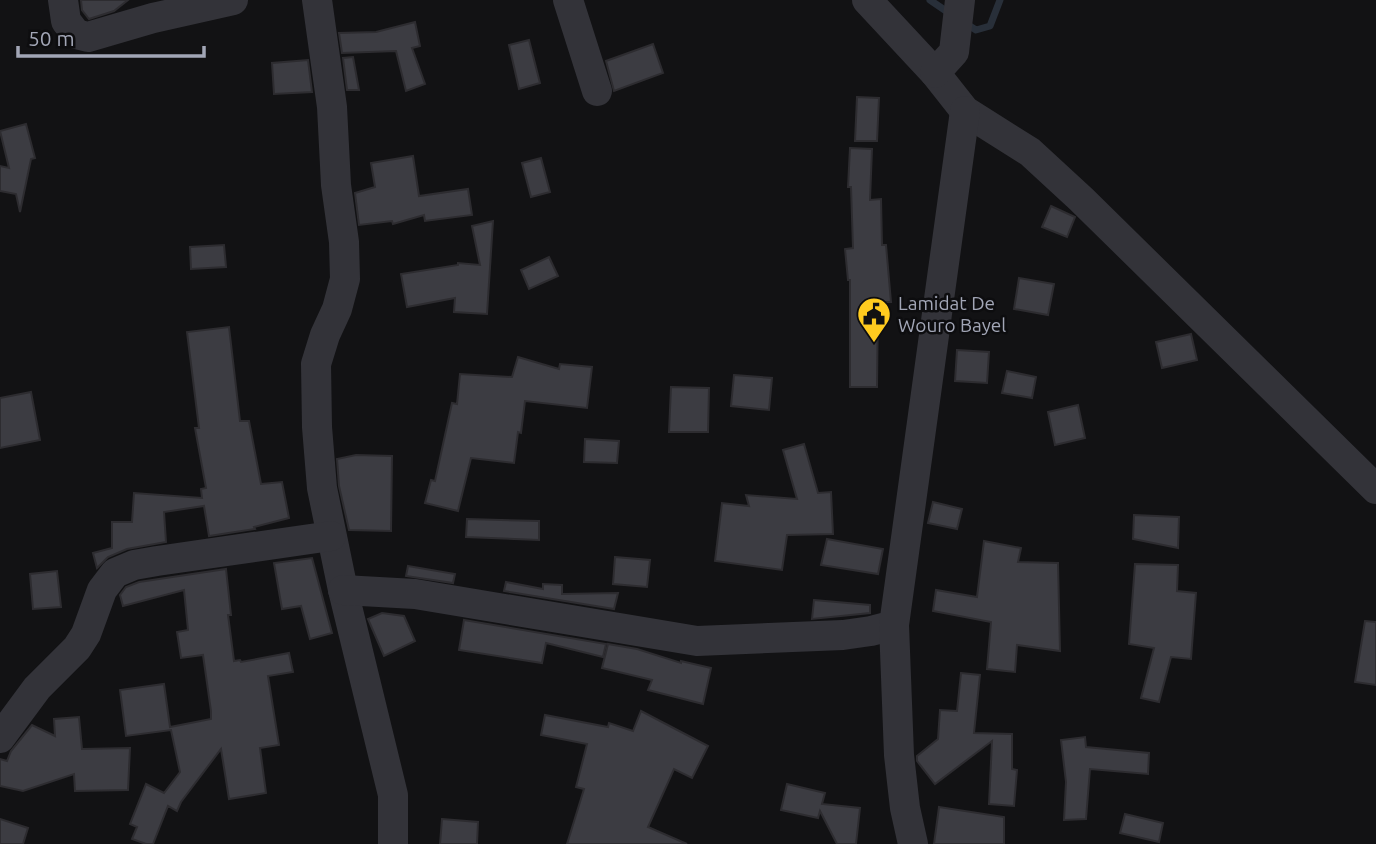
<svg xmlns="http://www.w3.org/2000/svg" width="1376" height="844" viewBox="0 0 1376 844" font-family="Ubuntu,sans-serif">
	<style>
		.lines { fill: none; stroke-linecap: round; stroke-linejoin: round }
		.stream { stroke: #282f39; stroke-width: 7 }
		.building { fill: #3c3c42; stroke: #2d2c30; stroke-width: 2 }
		.minor { stroke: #333339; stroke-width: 30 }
		.labels { text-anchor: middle; stroke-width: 5; stroke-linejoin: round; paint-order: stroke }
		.poi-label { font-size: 19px; fill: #a2a6b6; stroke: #0d0d0f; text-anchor: start }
	</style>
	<rect width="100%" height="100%" fill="#121214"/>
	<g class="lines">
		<!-- stream -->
		<g class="stream">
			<path d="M930,0L949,13"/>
			<path d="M965,23L976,30L990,26L1000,0"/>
		</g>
	</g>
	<!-- building -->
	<g class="building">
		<path d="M81,0H128L114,11L89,19L82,10Z"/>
		<path d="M415,22L420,46L412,48L425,84L406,91L396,51L342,53L339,33L376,32Z"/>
		<path d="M529,40L540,83L519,89L509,45Z"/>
		<path d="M653,44L663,73L614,91L606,61Z"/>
		<path d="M353,57L359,90H347L343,58Z"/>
		<path d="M308,60L312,92L274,94L272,63Z"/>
		<path d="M857,97L879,98L877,141H855Z"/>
		<path d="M26,124L35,158L31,159L20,212L16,194L0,191V166L9,168L0,131Z"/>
		<path d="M850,148L872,149L870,200L881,199L882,245H886L891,302H878L877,387H850V280H848L845,249L853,248L851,187H848Z"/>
		<path d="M413,156L419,196L468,189L472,215L425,221L424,215L393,224L392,221L359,225L355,193L375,187L371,163Z"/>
		<path d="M541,158L550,192L531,197L522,163Z"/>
		<path d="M1051,206L1075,217L1067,237L1042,227Z"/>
		<path d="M493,221L487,314L454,312L455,298L407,307L401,274L458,265V263L480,265L472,226Z"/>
		<path d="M224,245L226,267L191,269L190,247Z"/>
		<path d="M549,257L558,276L529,289L521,270Z"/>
		<path d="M1019,278L1054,284L1048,315L1014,309Z"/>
		<path d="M229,327L240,421H249L261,484L282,482L289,518L254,527L255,529L209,536L204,506L164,512L166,542L127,549L108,557L97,568L93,553L112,548V522H132L134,493L202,498L201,489L206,488L195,428H199L187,332Z"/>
		<path d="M1191,334L1197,360L1162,368L1156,342Z"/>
		<path d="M957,350L989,352L987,383L955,381Z"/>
		<path d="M518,357L559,369L560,364L592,367L587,408L525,401L521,433L518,432L514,463L471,458L458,511L425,503L431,480L435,481L452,403L457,404L460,374L512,377Z"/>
		<path d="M1007,371L1036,377L1032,398L1002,393Z"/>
		<path d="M734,375L772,378L769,410L731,406Z"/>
		<path d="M671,387L709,388L708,432H669Z"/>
		<path d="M31,392L40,440L0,448V398Z"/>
		<path d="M1078,405L1085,438L1055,445L1048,412Z"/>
		<path d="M585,439L619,441L617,463L584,462Z"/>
		<path d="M804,444L818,493L831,492L833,534L787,535L782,570L715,561L722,503L749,506L746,495L797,499L783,450Z"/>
		<path d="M356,455L392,456L391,531L349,530L339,486L337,459Z"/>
		<path d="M933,502L962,509L957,529L928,523Z"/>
		<path d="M1134,515L1179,517L1178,548L1133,539Z"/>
		<path d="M467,519L539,521V540L466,537Z"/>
		<path d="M827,539L883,549L878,574L821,565Z"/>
		<path d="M984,541L1021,548L1018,562L1058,563L1060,651L1017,645L1015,672L987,669L991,622L933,611L936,590L977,597Z"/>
		<path d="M615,557L650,560L647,587L613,584Z"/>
		<path d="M312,558L332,633L310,639L301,606L282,609L274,563Z"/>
		<path d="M1135,564L1178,565L1177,591L1196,593L1191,659L1171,657L1159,702L1141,698L1154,648L1129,644Z"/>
		<path d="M408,566L455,574L453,583L406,576Z"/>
		<path d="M226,569L231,615H228L234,661L240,660L241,662L289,653L293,672L268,676L279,745L260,748L266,793L229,799L221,749L181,802L177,811L168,806L153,844H146L132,839L137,827L130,824L146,784L164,793L180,772L171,730L126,736L120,690L164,684L170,727L211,719V711L203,655L181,658L177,632L188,630L184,590L123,606L120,595L126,587L139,582Z"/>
		<path d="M57,571L61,607L33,609L30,574Z"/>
		<path d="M506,582L543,589V584L562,585V594L618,593L614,609L504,591Z"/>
		<path d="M814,600L870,605V613L812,619Z"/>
		<path d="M382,613L404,616L415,641L384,656L368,619Z"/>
		<path d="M464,620L606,644L603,657L546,643L542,663L459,650Z"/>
		<path d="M1365,621L1376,622V685L1355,682Z"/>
		<path d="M608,644L637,649L681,663V661L711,668L703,704L648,690L652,680L602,668Z"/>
		<path d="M961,673L980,675L974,733L1012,734V769L1017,770L1014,806L989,804L992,741L935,784L917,761V756L938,739L940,710L957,711Z"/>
		<path d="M641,711L708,746L692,778L674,769L648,827L687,844H567L584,789L576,787L587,744L541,735L545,715L608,727L609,723L633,731Z"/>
		<path d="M79,717L82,749L130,748L128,790L75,791L74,774L23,791L0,786V759L7,761L11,751L32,725L55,736L54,719Z"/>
		<path d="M1085,737L1086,747L1149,753L1148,774L1090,769L1086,819L1064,820L1066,782L1061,740Z"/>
		<path d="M787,784L825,793L822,804L860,808L856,844H837L820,811L818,818L781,810Z"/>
		<path d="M939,807L1004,817V844H934Z"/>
		<path d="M1125,814L1163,823L1159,842L1120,833Z"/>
		<path d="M0,819L28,828L23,844H0Z"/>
		<path d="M442,819L478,822L477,844H440Z"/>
	</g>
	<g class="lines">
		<!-- minor -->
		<g class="minor">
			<path d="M63,0L66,21L76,34L88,37L153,18L233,0"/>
			<path d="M317,0L332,107L336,185L344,242L345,279L337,309L325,335L316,364L317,427L322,488L343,590L393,795V844"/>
			<path d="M568,0L597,91"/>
			<path d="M867,0L935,73L965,111L1030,152L1081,199L1376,489"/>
			<path d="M935,73L954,52L960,0"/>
			<path d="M343,590L415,594L697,641L843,635L871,631L894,625"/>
			<path d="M0,738L37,688L77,648L86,634L102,590L115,573L134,565L157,561L331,536"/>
			<path d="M913,844L905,808L899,755L894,625L965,111"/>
		</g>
	</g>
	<!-- icons -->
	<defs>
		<g id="civic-pin" transform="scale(1.75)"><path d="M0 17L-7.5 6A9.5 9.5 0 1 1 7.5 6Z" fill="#ffcb1f" stroke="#0d0d0f"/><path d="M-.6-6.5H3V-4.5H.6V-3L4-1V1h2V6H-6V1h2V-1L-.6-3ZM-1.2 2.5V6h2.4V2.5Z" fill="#111"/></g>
	</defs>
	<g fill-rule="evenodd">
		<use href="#civic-pin" x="874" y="314"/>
	</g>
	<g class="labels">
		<!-- poi labels -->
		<g class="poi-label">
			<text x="898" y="310">Lamidat De<tspan x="898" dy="22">Wouro Bayel</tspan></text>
		</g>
	</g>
	<!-- scale -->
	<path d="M18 46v10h186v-10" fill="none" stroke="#a2a6b6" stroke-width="3.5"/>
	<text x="28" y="46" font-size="21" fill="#a2a6b6" stroke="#0d0d0f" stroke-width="5" paint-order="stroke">50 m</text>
</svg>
